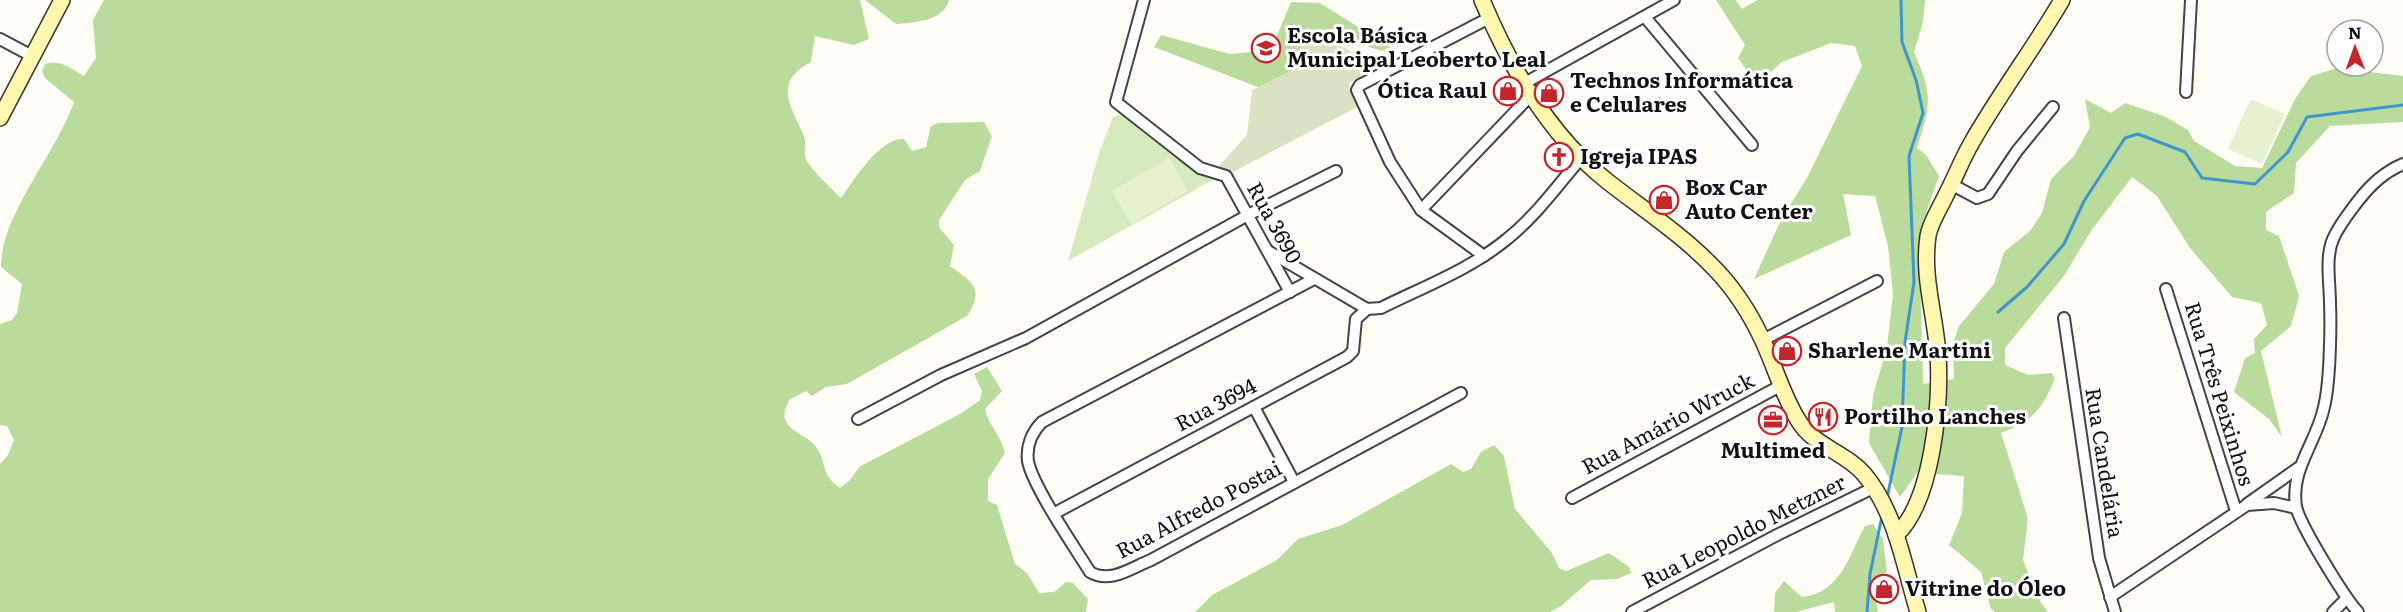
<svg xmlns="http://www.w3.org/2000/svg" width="2403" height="612" viewBox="0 0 2403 612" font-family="Literata,serif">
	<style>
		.green { fill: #d5ebbd }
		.forest { fill: #b9dc9c }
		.cemetery { fill: #d9e3c4 }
		.pitch { fill: #e6f2cf }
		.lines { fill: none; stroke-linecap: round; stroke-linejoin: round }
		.stream { stroke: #3f96cf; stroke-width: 3 }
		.street-casing { stroke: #444; stroke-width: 14 }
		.secondary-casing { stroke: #333; stroke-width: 18 }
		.street { stroke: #fff; stroke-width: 10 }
		.secondary { stroke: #fff6b0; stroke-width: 15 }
		.labels { text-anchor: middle; stroke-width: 6; stroke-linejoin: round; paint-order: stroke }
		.poi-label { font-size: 21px; font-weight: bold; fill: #111; stroke: #fff; text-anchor: start }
		.street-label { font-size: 21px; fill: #111; stroke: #fff }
	</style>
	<rect width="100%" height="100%" fill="#fffdf5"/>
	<!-- green -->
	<path class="green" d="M1120,114C1151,138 1181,167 1220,176L1068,261L1100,150L1113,117Z"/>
	<!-- forest -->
	<g class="forest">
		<path d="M104,0H860L869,39L854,45L815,36L811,62C772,82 791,106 804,136C807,143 803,153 806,159C811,170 832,189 841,198C854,180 880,137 904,139L912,151L926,147L931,126L938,123L984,122L992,136L980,171L965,180L939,220V227L954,245L950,266C972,282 985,288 967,316L847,384L826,387L812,396L806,391L789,400C787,406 783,412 785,419C790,433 808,435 816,447C828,464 820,474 840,488L850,480L859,467L960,414L980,400L982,391L974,374L987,367L1002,391L985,409C990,429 1001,434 1005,453L988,479V501L997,505L1015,564L1027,573L1039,593L1054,592L1066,582L1073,583L1088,599L1086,612H0V464L8,455L14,440L7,426L0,425V324L12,320L17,313L22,284L1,267C0,216 57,152 74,102L45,78L42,71L45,64C61,59 72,69 84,76L96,58L93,20Z"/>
		<path d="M865,0H949C943,22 915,22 896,24Z"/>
		<path d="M1716,0H1736L1742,9L1757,0H1925L1923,22L1914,52C1933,96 1931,103 1917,148L1926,155L1939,176L1923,222L1920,273L1923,384L1954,379L1953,344L1959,326L1994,284L2004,252L2030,231L2042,213L2051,179L2074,156L2090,127L2085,99L2111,113L2125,103L2164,116L2188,130L2194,141L2235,166L2262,168L2295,99L2311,76L2337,68L2403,76V122L2330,126L2296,163L2294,193L2266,212V230L2279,236L2299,296L2291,326L2261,351L2282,437L2269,419L2234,392L2245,358L2255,353L2254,339L2267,325L2261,303L2232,297L2190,248L2157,196L2132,177L2091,231L2064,276L2005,348V365L2028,375L2051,373L2055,378C2043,409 2032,421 2001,433L2028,518L2023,560L2040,601L2048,612H1995L1991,609L1981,572L1949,545L1962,513L1964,476L1917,473L1900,497L1869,443L1873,396L1887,347L1893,294L1888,246L1875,196L1843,194L1851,235L1754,279L1782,218L1807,178L1862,66L1855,46L1831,43L1782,62L1757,85L1738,58L1745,45Z"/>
		<path d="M1291,2L1320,3L1390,47L1382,51L1335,36L1319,62L1263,89L1154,47L1161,35L1230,54L1271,50Z"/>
		<path d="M1494,445L1504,456L1515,509L1552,553L1559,568L1566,571L1609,553L1628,566L1632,573L1617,579L1591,580L1561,606L1550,612H1195L1212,595L1277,560L1298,539L1342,525L1451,464L1463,472L1471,469L1481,452Z"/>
		<path d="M1873,524L1883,539L1887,572L1873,580L1878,612H1835L1834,602L1796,612H1774L1775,593L1784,581L1802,597C1841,593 1849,555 1865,526Z"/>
	</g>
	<!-- cemetery -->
	<path class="cemetery" d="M1307,27L1359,56L1368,73L1348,83L1359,106L1233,172L1217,168L1247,135L1252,90L1294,69Z"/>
	<!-- pitch -->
	<g class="pitch">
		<path d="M2251,99L2285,114L2262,164L2228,149Z"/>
		<path d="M1169,158L1188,191L1131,224L1112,191Z"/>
	</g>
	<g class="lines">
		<!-- stream -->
		<g class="stream">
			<path d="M1998,312L2027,287L2064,244L2084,201L2125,138L2138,134L2185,152L2202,178L2255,184L2288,152L2307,117L2403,105"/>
			<path d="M1887,498L1902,427L1905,342L1914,282L1909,156L1923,113L1916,80L1902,42L1901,0"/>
			<path d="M1867,612L1870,574L1882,516"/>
		</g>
		<!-- street casing -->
		<g class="street-casing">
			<g id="street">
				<path d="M1144,0L1116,102L1200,168L1226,176L1290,292"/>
				<path d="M1645,17L1752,145"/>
				<path d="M0,39L32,56"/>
				<path d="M1525,83L1674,0"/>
				<path d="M2186,92L2191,0"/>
				<path d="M1951,184L1977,198L1988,194L2017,151L2053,107"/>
				<path d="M1421,210L1532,94"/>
				<path d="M1268,251L1367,309"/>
				<path d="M1484,256L1421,210L1390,162L1357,90L1360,85L1491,17"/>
				<path d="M1314,279L1042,422C1032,432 1026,446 1028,461C1032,485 1075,548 1090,572C1110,584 1131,568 1151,560L1461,393"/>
				<path d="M2166,289L2236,511"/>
				<path d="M1367,309L1381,308C1423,287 1471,269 1507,239C1536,216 1558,185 1582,157"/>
				<path d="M2064,318L2099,558L2115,612"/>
				<path d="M1763,340L1877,281"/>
				<path d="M1254,407L1294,482"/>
				<path d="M858,419L941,375L1026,338L1248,215L1336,171"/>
				<path d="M1572,498L1782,385"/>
				<path d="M2247,504L2298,468"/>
				<path d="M1055,513L1347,357L1353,351L1356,319L1367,309"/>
				<path d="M2110,597L2247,505L2274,503L2296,508"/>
				<path d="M1632,612L1777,535L1873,488"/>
				<path d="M2333,612L2346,599"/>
				<path d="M2358,612C2345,598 2299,524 2296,506C2290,469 2317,442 2324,407C2330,383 2331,329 2330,303C2330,283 2325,258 2333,239C2339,225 2349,213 2358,201C2370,185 2384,172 2403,164"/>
			</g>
		</g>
		<!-- secondary casing -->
		<g class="secondary-casing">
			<g id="secondary">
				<path d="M1482,0C1510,67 1550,136 1607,181C1644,210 1684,236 1716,270C1736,291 1751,315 1763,341C1775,367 1783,396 1798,420C1813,446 1845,452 1864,474C1896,512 1904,566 1918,612"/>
				<path d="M0,118L62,0"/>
				<path d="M1896,535C1933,501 1941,403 1938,354C1935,314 1922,276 1928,236C1930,223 1940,208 1946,195C1955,178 1962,159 1972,142C2000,93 2034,48 2062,0"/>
			</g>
		</g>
		<!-- street -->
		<use href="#street" class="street"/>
		<!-- secondary -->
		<use href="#secondary" class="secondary"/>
	</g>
	<!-- icons -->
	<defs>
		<g id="school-ring" transform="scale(1.5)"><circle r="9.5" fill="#fff" stroke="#c4262e" stroke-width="1.5"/><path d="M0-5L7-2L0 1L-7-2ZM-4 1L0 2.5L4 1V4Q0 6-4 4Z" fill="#c4262e"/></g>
		<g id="shop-ring" transform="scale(1.5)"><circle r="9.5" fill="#fff" stroke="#c4262e" stroke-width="1.5"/><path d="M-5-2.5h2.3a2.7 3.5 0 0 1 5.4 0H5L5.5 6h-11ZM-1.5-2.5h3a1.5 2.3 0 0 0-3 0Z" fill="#c4262e"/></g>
		<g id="church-ring" transform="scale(1.5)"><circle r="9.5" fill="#fff" stroke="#c4262e" stroke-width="1.5"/><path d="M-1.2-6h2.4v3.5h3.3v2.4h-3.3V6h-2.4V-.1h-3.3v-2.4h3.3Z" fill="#c4262e"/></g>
		<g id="restaurant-ring" transform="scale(1.5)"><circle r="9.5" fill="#fff" stroke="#c4262e" stroke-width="1.5"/><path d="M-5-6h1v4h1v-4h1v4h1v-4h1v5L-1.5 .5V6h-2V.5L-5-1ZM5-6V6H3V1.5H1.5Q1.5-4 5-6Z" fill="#c4262e"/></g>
		<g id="office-ring" transform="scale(1.5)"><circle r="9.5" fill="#fff" stroke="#c4262e" stroke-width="1.5"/><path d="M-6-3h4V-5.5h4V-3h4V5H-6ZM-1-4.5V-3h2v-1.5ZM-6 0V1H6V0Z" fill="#c4262e"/></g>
	</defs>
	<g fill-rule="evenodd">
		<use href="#school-ring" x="1266" y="48"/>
		<use href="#shop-ring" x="1508" y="91"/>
		<use href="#shop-ring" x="1549" y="93"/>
		<use href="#church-ring" x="1559" y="157"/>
		<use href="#shop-ring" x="1664" y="200"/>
		<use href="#shop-ring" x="1787" y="351"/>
		<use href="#restaurant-ring" x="1823" y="417"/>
		<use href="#office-ring" x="1773" y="420"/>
		<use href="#shop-ring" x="1884" y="589"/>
	</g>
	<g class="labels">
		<!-- poi labels -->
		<g class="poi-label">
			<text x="1287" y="43">Escola Básica<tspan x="1287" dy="24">Municipal Leoberto Leal</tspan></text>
			<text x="1570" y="88">Technos Informática<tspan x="1570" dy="24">e Celulares</tspan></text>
			<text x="1487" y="98" text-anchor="end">Ótica Raul</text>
			<text x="1580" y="164">Igreja IPAS</text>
			<text x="1685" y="195">Box Car<tspan x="1685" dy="24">Auto Center</tspan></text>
			<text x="1808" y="358">Sharlene Martini</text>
			<text x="1844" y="424">Portilho Lanches</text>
			<text x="1773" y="458" text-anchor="middle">Multimed</text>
			<text x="1905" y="596">Vitrine do Óleo</text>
		</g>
		<!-- street labels -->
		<g class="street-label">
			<text transform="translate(1274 223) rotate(61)" y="7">Rua 3690</text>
			<text transform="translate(2219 394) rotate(73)" y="7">Rua Três Peixinhos</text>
			<text transform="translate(1216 405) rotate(-28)" y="7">Rua 3694</text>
			<text transform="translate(1668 424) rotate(-28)" y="7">Rua Amário Wruck</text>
			<text transform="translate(2104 463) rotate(81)" y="7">Rua Candelária</text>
			<text transform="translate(1199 510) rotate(-28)" y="7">Rua Alfredo Postai</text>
			<text transform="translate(1744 532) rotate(-27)" y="7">Rua Leopoldo Metzner</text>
		</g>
	</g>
	<!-- north arrow -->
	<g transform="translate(2355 48) rotate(359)"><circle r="28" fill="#ffffff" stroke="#a0a0a0" stroke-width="1.5"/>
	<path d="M0-4.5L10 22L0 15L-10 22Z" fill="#c4262e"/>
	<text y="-9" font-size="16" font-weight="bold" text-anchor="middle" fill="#111111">N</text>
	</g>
</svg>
